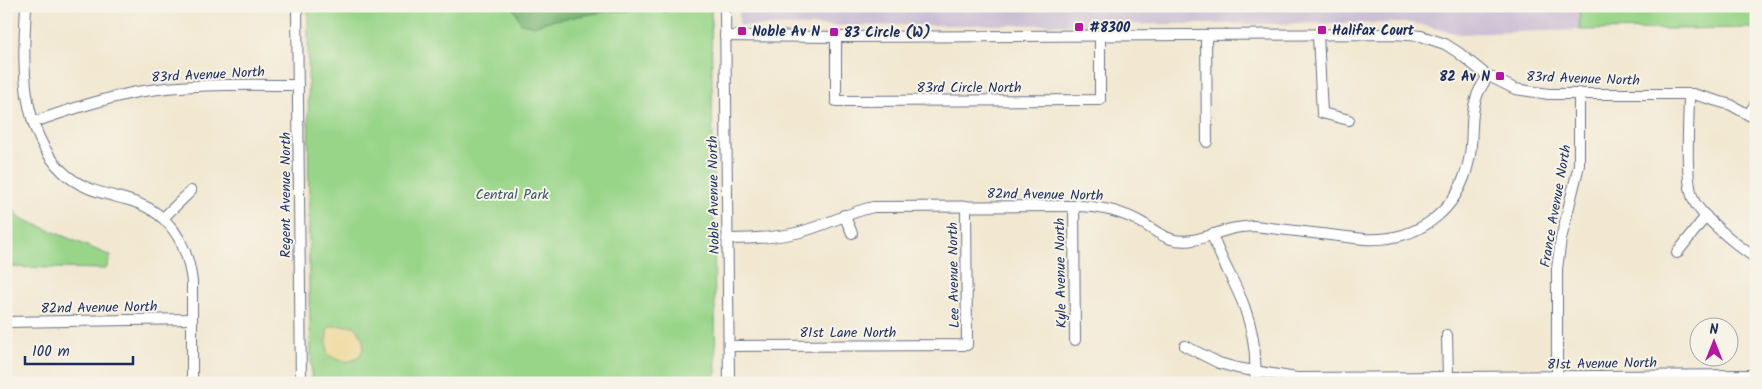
<svg xmlns="http://www.w3.org/2000/svg" width="1762" height="389" viewBox="0 0 1762 389" font-family="Kalam,sans-serif">
	<style>
		.industrial { fill: #cbbfd4 }
		.green { fill: #99d589; stroke: #5a8274 }
		.forest { fill: #7ab675; stroke: #4a726a }
		.sand { fill: #eeda9e; stroke: #84847e }
		.lines { fill: none; stroke-linecap: round; stroke-linejoin: round }
		.minor-casing { stroke: #667086; stroke-width: 12 }
		.minor { stroke: #fff; stroke-width: 10 }
		.poi-dot { fill: #b5179e; stroke: #f7f3e8; stroke-width: 2 }
		.labels { text-anchor: middle; stroke-width: 4; stroke-linejoin: round; paint-order: stroke }
		.poi-label { font-size: 14px; font-weight: bold; fill: #1b2f5e; stroke: #f7f3e8; text-anchor: start }
		.street-label { font-size: 14px; fill: #1b2f5e; stroke: #f7f3e8 }
		.park-label { font-size: 14px; fill: #3a5869; stroke: #f7f3e8 }
	</style>
	<rect width="100%" height="100%" fill="#f7f3e8"/>
	<filter id="ink" filterUnits="userSpaceOnUse"><feTurbulence type="fractalNoise" baseFrequency=".02" numOctaves="2"/><feDisplacementMap in="SourceGraphic" scale="10" xChannelSelector="R" yChannelSelector="G"/><feConvolveMatrix kernelMatrix="1 2 1 2 8 2 1 2 1" color-interpolation-filters="sRGB"/></filter>
	<filter id="wash" filterUnits="userSpaceOnUse"><feTurbulence type="fractalNoise" baseFrequency=".0096" numOctaves="4" result="noise"/><feDisplacementMap in="SourceGraphic" scale="20" xChannelSelector="R" yChannelSelector="G"/><feGaussianBlur stdDeviation="1.12" result="paint"/><feColorMatrix in="noise" values="0 0 0 0 0 0 0 0 0 0 0 0 0 0 0 0 0 1.4 0 .05"/><feComposite in="paint" operator="in"/></filter>
	<g filter="url(#wash)">
		<rect width="100%" height="100%" fill="#f2e8d1"/>
		<!-- industrial -->
		<path class="industrial" d="M739,6H1579L1580,30L1460,34L1413,23L739,26Z"/>
		<!-- green -->
		<g class="green">
			<path d="M308,6H711L716,383H312L309,294Z"/>
			<path d="M1579,6H1756V28L1580,30Z"/>
			<path d="M6,196L18,217L111,256L106,269L6,267Z"/>
		</g>
		<!-- forest -->
		<path class="forest" d="M513,6H673L666,12L651,8L642,11H609L549,21L534,26L521,23Z"/>
		<!-- sand -->
		<path class="sand" d="M331,326H354C378,349 351,375 327,353V331Z"/>
	</g>
	<g filter="url(#ink)">
		<g class="lines">
			<!-- minor casing -->
			<g class="minor-casing">
				<g id="minor">
					<path d="M26,6C23,62 19,129 63,172C81,189 102,193 125,199C168,210 187,240 192,282V383"/>
					<path d="M297,6L301,383"/>
					<path d="M725,6L729,383"/>
					<path d="M1206,35L1207,142"/>
					<path d="M1318,35L1322,113L1349,120"/>
					<path d="M725,36L836,37L1394,34L1421,36L1445,44L1459,53L1485,74L1515,89L1549,94H1693L1731,105L1756,119"/>
					<path d="M836,37V101L1100,100V35"/>
					<path d="M1689,94C1689,119 1684,181 1694,201C1702,217 1740,248 1756,258"/>
					<path d="M1749,114L1756,103"/>
					<path d="M34,122C68,110 102,99 137,92C190,83 245,85 298,85"/>
					<path d="M1074,206L1075,340"/>
					<path d="M844,215L852,233"/>
					<path d="M163,218L191,191"/>
					<path d="M1212,234C1220,260 1235,281 1244,306C1253,330 1257,357 1255,383"/>
					<path d="M727,239C751,239 774,238 796,233C823,227 846,213 873,207L1074,206C1099,206 1122,211 1144,224C1152,229 1161,236 1171,239C1190,245 1209,235 1227,230C1236,227 1245,227 1254,226L1364,239C1416,242 1458,213 1469,160C1474,139 1469,116 1477,96C1479,89 1484,83 1488,76"/>
					<path d="M1677,253L1706,216"/>
					<path d="M6,322L192,319"/>
					<path d="M1447,335L1448,378"/>
					<path d="M729,346L967,345L966,206"/>
					<path d="M1185,346L1219,363L1237,368L1296,378L1756,375"/>
					<path d="M1557,383V269L1561,239L1579,165V93"/>
				</g>
			</g>
			<!-- minor -->
			<use href="#minor" class="minor"/>
		</g>
	</g>
	<!-- markers -->
	<g class="poi-dot">
		<rect x="1074" y="22" width="10" height="10" rx="2.5"/>
		<rect x="1317" y="25" width="10" height="10" rx="2.5"/>
		<rect x="737" y="26" width="10" height="10" rx="2.5"/>
		<rect x="829" y="27" width="10" height="10" rx="2.5"/>
		<rect x="1495" y="71" width="10" height="10" rx="2.5"/>
	</g>
	<g class="labels">
		<!-- poi labels -->
		<g class="poi-label">
			<text x="1089" y="32">#8300</text>
			<text x="1332" y="35">Halifax Court</text>
			<text x="752" y="36">Noble Av N</text>
			<text x="844" y="37">83 Circle (W)</text>
			<text x="1490" y="81" text-anchor="end">82 Av N</text>
		</g>
		<!-- street labels -->
		<g class="street-label">
			<text transform="translate(208 74) rotate(-3)" y="5">83rd Avenue North</text>
			<text transform="translate(1583 78) rotate(2)" y="5">83rd Avenue North</text>
			<text x="969" y="92">83rd Circle North</text>
			<text transform="translate(1045 194) rotate(1)" y="5">82nd Avenue North</text>
			<text transform="translate(285 195) rotate(-90)" y="5">Regent Avenue North</text>
			<text transform="translate(713 195) rotate(-91)" y="5">Noble Avenue North</text>
			<text transform="translate(1555 206) rotate(-80)" y="5">France Avenue North</text>
			<text transform="translate(1060 273) rotate(-91)" y="5">Kyle Avenue North</text>
			<text transform="translate(953 275) rotate(-91)" y="5">Lee Avenue North</text>
			<text transform="translate(99 307) rotate(-1)" y="5">82nd Avenue North</text>
			<text x="848" y="337">81st Lane North</text>
			<text transform="translate(1602 363) rotate(-1)" y="5">81st Avenue North</text>
		</g>
		<!-- park labels -->
		<g class="park-label">
			<text x="512" y="199">Central Park</text>
		</g>
	</g>
	<!-- margin -->
	<rect width="1762" height="389" fill="none" stroke="#f7f3e8" stroke-width="25"/>
	<!-- north arrow -->
	<g transform="translate(1714 342)"><circle r="24" fill="#f7f3e8" stroke="#9fa5b1"/>
	<path d="M0-4L9 19L0 12L-9 19Z" fill="#b5179e"/>
	<text y="-8" font-size="14" font-weight="bold" text-anchor="middle" fill="#1b2f5e">N</text>
	</g>
	<!-- scale -->
	<path d="M25 356v8h108v-8" fill="none" stroke="#1b2f5e" stroke-width="2.5"/>
	<text x="32" y="356" font-size="15" fill="#1b2f5e" stroke="#f7f3e8" stroke-width="4" paint-order="stroke">100 m</text>
</svg>
